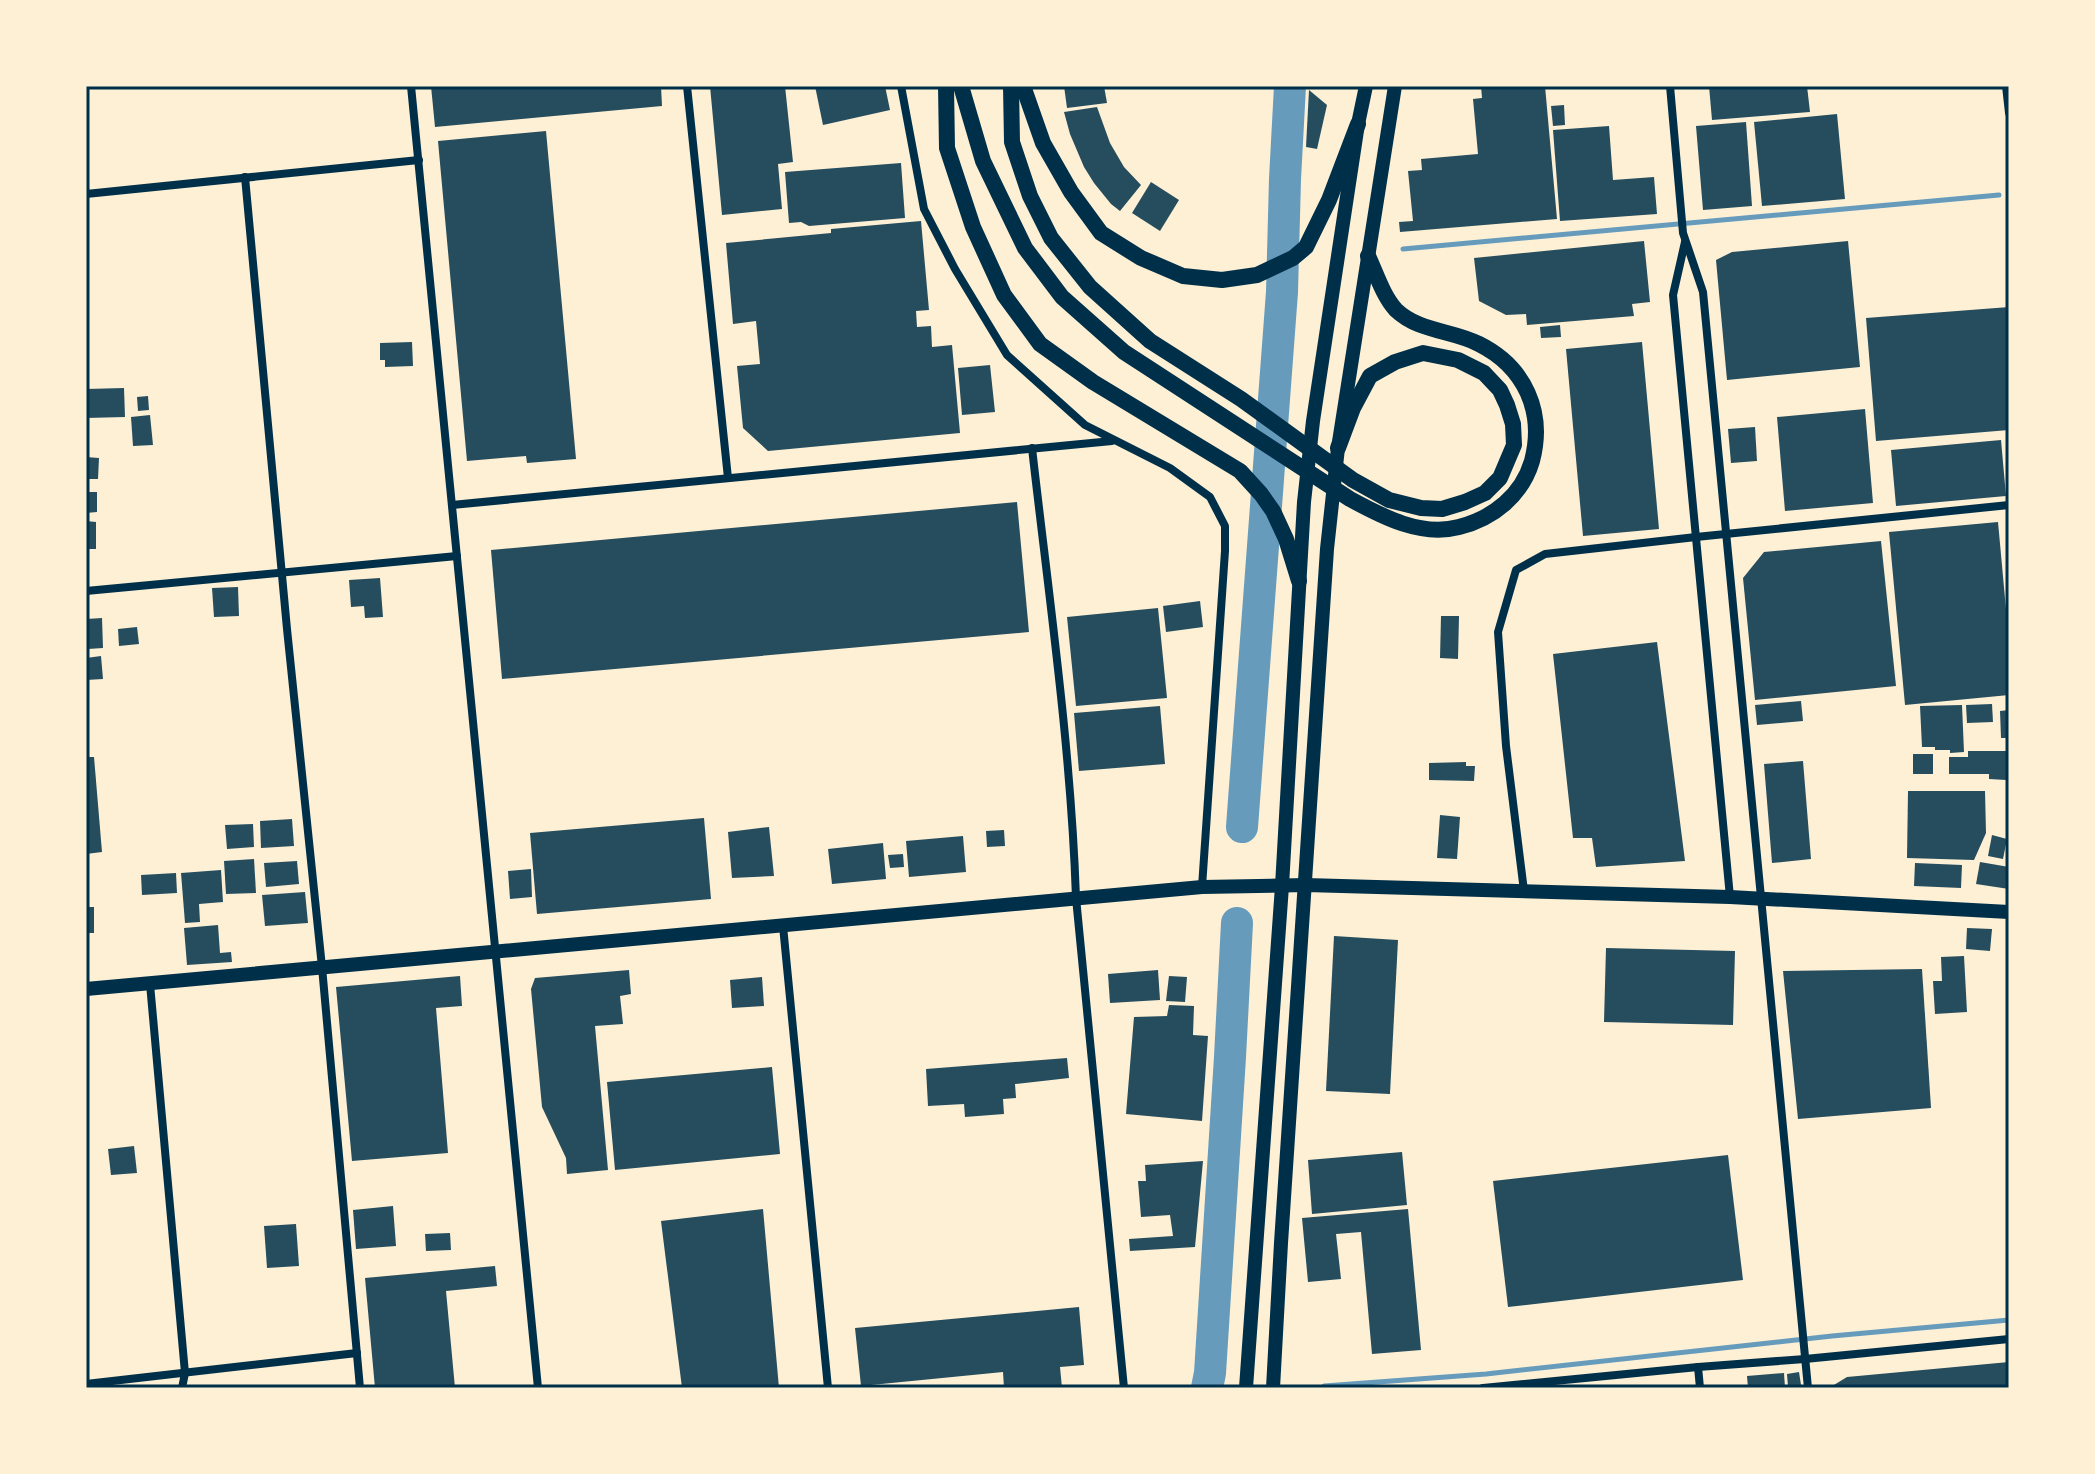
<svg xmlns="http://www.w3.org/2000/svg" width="2095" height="1474" viewBox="0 0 2095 1474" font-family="'Golos Text',sans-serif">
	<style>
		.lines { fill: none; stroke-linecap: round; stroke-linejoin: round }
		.stream { stroke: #669bbc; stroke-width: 5 }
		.river { stroke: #669bbc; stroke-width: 32 }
		.building { fill: #264d5e }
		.minor { stroke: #003049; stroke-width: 8 }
		.secondary { stroke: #003049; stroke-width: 14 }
		.primary { stroke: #003049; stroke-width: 14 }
		.motorway { stroke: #003049; stroke-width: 16 }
		.neatline { fill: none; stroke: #003049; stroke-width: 3 }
	</style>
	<rect width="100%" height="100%" fill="#fdf0d5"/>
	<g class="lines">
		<!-- stream -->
		<g class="stream">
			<path d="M1403,249L1999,195"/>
			<path d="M1324,1386L1486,1374L1832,1336L2009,1320"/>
		</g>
		<!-- river -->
		<g class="river">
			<path d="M1242,827L1282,292L1285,179L1290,86"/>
			<path d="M1207,1388L1210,1373L1230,1057L1237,923"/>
		</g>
	</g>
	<!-- building -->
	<g class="building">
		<path d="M431,86H661L662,106L435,127Z"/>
		<path d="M710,86H785L793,162L778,164L782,209L722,215Z"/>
		<path d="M815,86H885L890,110L823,125Z"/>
		<path d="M1064,86H1104L1107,103L1067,108Z"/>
		<path d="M1481,86H1545L1557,219L1400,232L1399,222L1413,221L1408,171L1422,170L1421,159L1478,154L1473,99L1482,98Z"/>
		<path d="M1709,86H1807L1810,112L1712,120Z"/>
		<path d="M1309,90L1327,105L1317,149L1306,147Z"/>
		<path d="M1564,105L1565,125L1553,126L1551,106Z"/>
		<path d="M1097,107L1110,143L1124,167L1141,185L1120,211L1111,204L1094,183L1084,167L1070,134L1064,112Z"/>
		<path d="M1837,114L1845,199L1762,206L1754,122Z"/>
		<path d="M1746,122L1752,206L1703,210L1696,126Z"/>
		<path d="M1609,126L1613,180L1654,177L1657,214L1560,221L1553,130Z"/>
		<path d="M546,131L576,459L527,463L526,456L467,461L438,141Z"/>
		<path d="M901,163L905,218L809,226L801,222L789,223L785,172Z"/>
		<path d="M1151,182L1179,200L1160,231L1132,213Z"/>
		<path d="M921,221L929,310L916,311L917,327L931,326L932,347L952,345L960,433L768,451L743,428L737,366L760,364L756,321L733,324L726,243L831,233V229Z"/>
		<path d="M1644,241L1650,302L1632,304L1634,316L1527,325L1526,314L1506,315L1479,301L1474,258Z"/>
		<path d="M1848,241L1860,367L1727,380L1716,260L1732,252Z"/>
		<path d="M2009,307V430L1876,441L1866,318Z"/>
		<path d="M1560,325L1561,337L1541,338L1540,327Z"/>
		<path d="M412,342L413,366L385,367V360H380V343Z"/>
		<path d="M1642,342L1659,529L1583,536L1566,349Z"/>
		<path d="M990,365L995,412L962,415L958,368Z"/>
		<path d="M124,388L125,417L86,418V389Z"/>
		<path d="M148,396L149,410L138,411L137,397Z"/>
		<path d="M1865,409L1873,503L1785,511L1777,417Z"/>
		<path d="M150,415L153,445L133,446L131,417Z"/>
		<path d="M1755,427L1757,461L1731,463L1728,429Z"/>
		<path d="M2001,440L2006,496L1896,506L1891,450Z"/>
		<path d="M86,457L99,458L98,479H86Z"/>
		<path d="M86,492H97V512L86,513Z"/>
		<path d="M1017,502L1029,632L502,679L491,550Z"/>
		<path d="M86,521L96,522V549H86Z"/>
		<path d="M1998,522L2009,642V695L1905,705L1889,532Z"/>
		<path d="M1881,541L1896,686L1755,700L1743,578L1764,552Z"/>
		<path d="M380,578L383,617L365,618L364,606L351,607L349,580Z"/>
		<path d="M238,587L239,616L214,617L212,588Z"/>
		<path d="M1200,601L1203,627L1166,632L1163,606Z"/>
		<path d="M1158,608L1167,698L1076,706L1067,617Z"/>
		<path d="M1441,616H1459L1458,659L1440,658Z"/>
		<path d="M102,618L103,648L88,649V644H86V619Z"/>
		<path d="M137,627L139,644L119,646L118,629Z"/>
		<path d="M1657,642L1685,861L1596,867L1592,838H1573L1553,654Z"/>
		<path d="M101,656L103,679L86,680V658Z"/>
		<path d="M1801,701L1803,721L1757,725L1755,705Z"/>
		<path d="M1992,704L1993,722L1967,723L1966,705Z"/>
		<path d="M1962,705L1964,752L1950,753V750H1935V747H1922L1920,706Z"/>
		<path d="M1160,706L1165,764L1079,771L1074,713Z"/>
		<path d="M2009,710V738H2001L2000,711Z"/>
		<path d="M1968,751H2006V780L1989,779V774H1949V757H1968Z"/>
		<rect x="1913" y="754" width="20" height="20"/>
		<path d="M86,757H94L102,852L86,854Z"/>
		<path d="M1803,761L1811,859L1772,863L1764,764Z"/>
		<path d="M1466,762V766H1475L1474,781L1429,780V763Z"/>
		<path d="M1908,791H1985L1986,833L1974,860L1907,858Z"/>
		<path d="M1440,815L1460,817L1457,859L1437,858Z"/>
		<path d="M704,818L711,899L537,914L530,833Z"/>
		<path d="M292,819L294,846L261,848L260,821Z"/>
		<path d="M253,824L254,847L227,849L225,825Z"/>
		<path d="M769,827L774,876L732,878L728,832Z"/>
		<path d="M1004,830L1005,846L987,847L986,831Z"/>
		<path d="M1992,835L2007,839L2003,859L1988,856Z"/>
		<path d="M963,836L966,872L909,877L906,841Z"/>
		<path d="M883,843L886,879L832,884L828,849Z"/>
		<path d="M903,854L904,867L890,868L888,855Z"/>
		<path d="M254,859L256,893L226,894L224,861Z"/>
		<path d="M297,861L299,884L266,887L264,863Z"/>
		<path d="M1980,862L2009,867V889L1976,884Z"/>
		<path d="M1915,863L1962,865L1961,888L1914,886Z"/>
		<path d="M531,869L532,897L510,899L508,871Z"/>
		<path d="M221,870L223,902L199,904L200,922L185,923L181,873Z"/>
		<path d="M176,873L177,893L142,895L141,875Z"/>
		<path d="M305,892L308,923L265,926L262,895Z"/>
		<rect x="86" y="907" width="8" height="26"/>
		<path d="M218,925L220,953L231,952L232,962L187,965L184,928Z"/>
		<path d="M1967,928L1992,929L1990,951L1966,949Z"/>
		<path d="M1334,936L1398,940L1390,1094L1326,1091Z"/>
		<path d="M1606,948L1735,951L1733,1025L1604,1022Z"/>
		<path d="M1964,956L1967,1012L1935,1014L1933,981H1942L1941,957Z"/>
		<path d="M1922,969L1931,1108L1798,1119L1783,971Z"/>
		<path d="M629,970L631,994L620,996L623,1024L595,1026L608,1170L567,1174L566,1158L542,1107L531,989L535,978Z"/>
		<path d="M1158,970L1160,1000L1110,1003L1108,974Z"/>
		<path d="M460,976L462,1006L436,1008L448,1153L352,1161L336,987Z"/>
		<path d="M1169,976L1187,977L1185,1002L1166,1001Z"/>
		<path d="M762,977L764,1006L732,1008L730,980Z"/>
		<path d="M1169,1005L1194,1006L1193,1035L1208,1036L1202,1121L1126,1114L1134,1017L1167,1016Z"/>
		<path d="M1067,1058L1069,1078L1015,1084L1016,1098L1003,1099L1004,1114L965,1117L964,1104L928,1106L926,1069Z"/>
		<path d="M772,1067L780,1154L615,1170L607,1082Z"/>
		<path d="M134,1146L137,1173L111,1175L108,1149Z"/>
		<path d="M1402,1152L1407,1205L1312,1214L1308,1160Z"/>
		<path d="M1728,1155L1743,1280L1508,1307L1493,1181Z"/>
		<path d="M1203,1161L1195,1247L1130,1251L1129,1239L1173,1236L1170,1215L1141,1217L1138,1181H1146L1145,1165Z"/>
		<path d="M393,1206L396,1246L356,1249L353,1210Z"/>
		<path d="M763,1209L779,1388H682L661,1221Z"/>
		<path d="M1408,1209L1421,1350L1372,1354L1361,1232L1336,1234L1341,1279L1308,1282L1302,1218Z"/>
		<path d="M296,1224L299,1266L267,1268L264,1226Z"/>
		<path d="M450,1233L451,1250L426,1251L425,1234Z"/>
		<path d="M495,1266L497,1286L446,1291L455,1388H375L365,1278Z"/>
		<path d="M1079,1307L1084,1365L1060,1367L1062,1388H1004L1003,1372L861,1386L855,1328Z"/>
		<path d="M2009,1362V1388H1829L1847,1377Z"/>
		<path d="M1799,1372L1801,1385L1788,1387L1787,1374Z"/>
		<path d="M1784,1373L1785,1388H1748L1747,1376Z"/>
	</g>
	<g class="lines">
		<!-- minor -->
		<g class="minor">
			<path d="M411,86L538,1388"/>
			<path d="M687,86L728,478"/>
			<path d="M901,86L924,209L955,269L1007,355L1085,425L1170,468L1210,497L1225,526V551L1202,887"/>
			<path d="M1670,86L1683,233L1703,292L1808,1388"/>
			<path d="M2006,86L2009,113"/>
			<path d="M245,177L287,629L322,967L360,1388"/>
			<path d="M86,194L419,160"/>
			<path d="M1685,242L1673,295L1730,897"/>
			<path d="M1032,448C1049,598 1071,748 1076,898L1124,1388"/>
			<path d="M452,505L1112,441"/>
			<path d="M86,591L457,556"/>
			<path d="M1524,891L1506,746L1498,632L1516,570L1545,554L1696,537L2009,505"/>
			<path d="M783,926L828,1388"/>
			<path d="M150,984L185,1373L182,1388"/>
			<path d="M86,1384L357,1353"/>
			<path d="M1483,1388L1698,1367"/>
			<path d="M1700,1388L1698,1367L1805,1359L2009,1339"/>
		</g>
		<!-- secondary -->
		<path class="secondary" d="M86,989L1202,887L1306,885L1730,897L2009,912"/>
		<!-- primary -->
		<g class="primary">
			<path d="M1246,1388L1282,886L1304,502L1313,421L1358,124L1366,86"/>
			<path d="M1273,1388L1281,1243L1327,549L1338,448L1395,86"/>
		</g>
		<!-- motorway -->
		<g class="motorway">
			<path d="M946,86L947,148L973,227L1004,295L1040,344L1093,382L1240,471L1261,494L1273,511L1286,539L1299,581"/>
			<path d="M961,86L983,161L1025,248L1062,297L1124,352L1350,499C1383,517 1421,537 1459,527C1494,518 1522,495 1532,461C1545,412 1525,367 1479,344C1452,330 1419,332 1396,310C1383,296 1376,273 1368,256"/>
			<path d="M1011,86L1012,142L1030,196L1051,238L1090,287L1150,341L1241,399L1353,480L1389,500L1421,508L1442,509L1465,502L1485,493L1500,478L1514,445L1513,424L1507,405L1500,390L1484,373L1458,360L1423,353L1395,362L1370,376L1353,408L1338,448"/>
			<path d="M1023,86L1043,143L1071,192L1101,233L1141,258L1183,276L1222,280L1257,275L1293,258L1306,247L1329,200L1358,124"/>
		</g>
	</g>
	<!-- border -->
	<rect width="2095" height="1474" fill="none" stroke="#fdf0d5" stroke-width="176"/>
	<rect x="88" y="88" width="1919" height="1298" class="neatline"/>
</svg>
